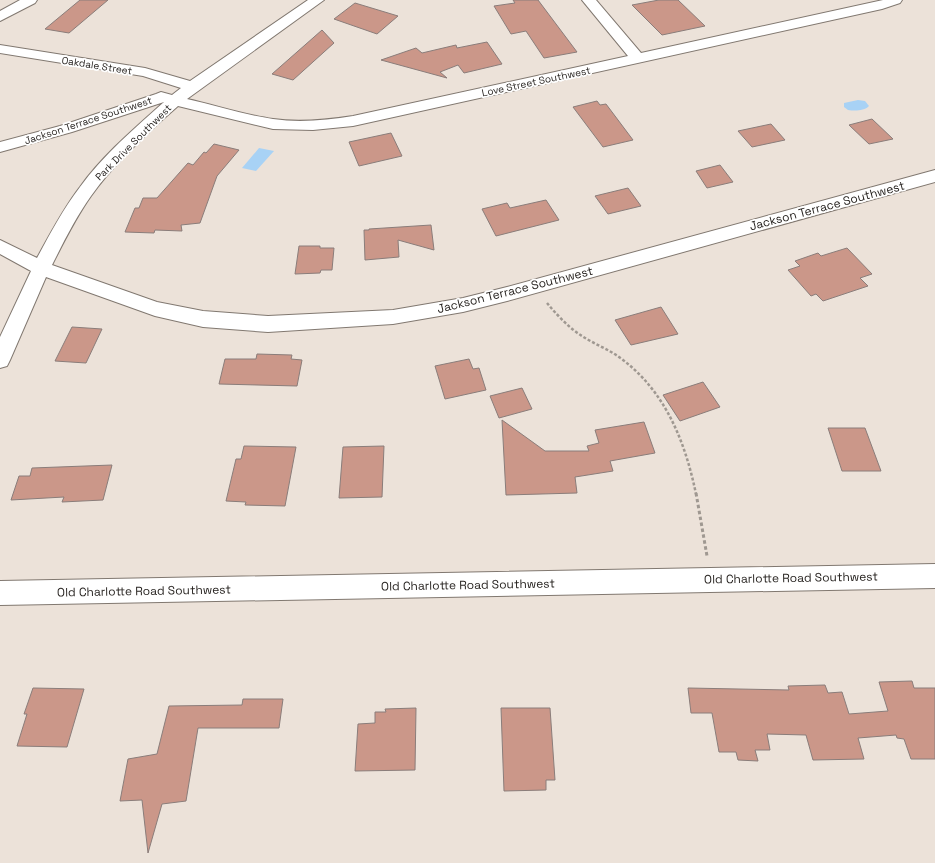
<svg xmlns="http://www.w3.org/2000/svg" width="935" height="863" viewBox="0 0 935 863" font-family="'Space Grotesk',sans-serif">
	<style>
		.water { fill: #a8d2f5 }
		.building { fill: #cb9789; stroke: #8a7d7a }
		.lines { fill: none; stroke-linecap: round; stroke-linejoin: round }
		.minor-casing { stroke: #817870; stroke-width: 2 }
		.major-casing { stroke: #817870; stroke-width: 2 }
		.path-far1 { stroke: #9f9891; stroke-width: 2.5; stroke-dasharray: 3 2; stroke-linecap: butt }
		.path { stroke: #9f9891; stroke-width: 3; stroke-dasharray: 3.5 2.5; stroke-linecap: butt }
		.minor { fill: #fff; fill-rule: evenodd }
		.major { fill: #fff; fill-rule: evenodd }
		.labels { text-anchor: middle; stroke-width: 3.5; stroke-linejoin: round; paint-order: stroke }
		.far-street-label { font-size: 10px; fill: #282421; stroke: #fff }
		.street-label { font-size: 12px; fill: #282421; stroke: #fff }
	</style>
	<rect width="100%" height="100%" fill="#ece2d9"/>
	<!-- water -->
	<g class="water">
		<path d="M858,100L865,101L869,106C864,111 855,111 848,110L844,107V103Z"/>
		<path d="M259,148L274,151L256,171L242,168Z"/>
	</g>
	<!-- building -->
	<g class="building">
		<path d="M80,0H108L69,33L45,29Z"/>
		<path d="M513,0H538L577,52L544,58L526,31L511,34L494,6L515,3Z"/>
		<path d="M659,0H678L705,26L662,35L632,5Z"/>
		<path d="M355,3L398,16L377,34L334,19Z"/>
		<path d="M322,30L334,43L293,80L272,74Z"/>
		<path d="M487,42L502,64L464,73L458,65L440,72L447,78L381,60L416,48L422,53L456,45L457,48Z"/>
		<path d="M597,101L600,105L606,104L633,140L603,147L573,107Z"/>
		<path d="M872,119L893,139L869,144L849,125Z"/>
		<path d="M771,124L785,140L752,147L738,131Z"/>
		<path d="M391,133L402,156L359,166L349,142Z"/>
		<path d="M214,144L239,150L217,176L200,223L181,225L182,231L155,230L154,233L125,232L135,208H139L143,198H157L188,163L193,165L204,152L206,153Z"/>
		<path d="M720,165L733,182L707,188L696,171Z"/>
		<path d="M628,188L641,206L608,214L595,196Z"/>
		<path d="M546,200L559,220L496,236L482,209L507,203L510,208Z"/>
		<path d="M431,225L434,250L398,240L399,257L365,260L364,230H369V229Z"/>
		<path d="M299,246H320V248H334L332,270H321L320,273L295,274Z"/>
		<path d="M847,248L872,274L860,278L868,286L823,301L816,294L811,296L788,270L800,266L795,261L818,253L821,256Z"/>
		<path d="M661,307L678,334L631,345L615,320Z"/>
		<path d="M72,327L102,329L86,363L55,361Z"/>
		<path d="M257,354L292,355L291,359L302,360L297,386L219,384L225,359H256Z"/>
		<path d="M469,359L473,369L479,368L486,390L445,399L435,366Z"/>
		<path d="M703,382L720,407L680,421L663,395Z"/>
		<path d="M522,388L532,409L499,418L490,396Z"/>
		<path d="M502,420L545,451H589L587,446L599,443L595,430L644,422L655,453L610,461L613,471L575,477L577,493L506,495Z"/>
		<path d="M828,428H865L881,471H842Z"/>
		<path d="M244,446L296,447L285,506L245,505L246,502L226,501L236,459H241Z"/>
		<path d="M384,446L382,497L339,498L343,447Z"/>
		<path d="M112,465L103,500L62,502L64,497L11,500L19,476H30L32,468Z"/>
		<path d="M912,681L914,688H935V759H911L904,739L897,738L896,735L858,738L864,759L813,760L806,735L767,734L770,750H755L758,761L738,760L736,752H719L712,713H691L688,688L789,690L788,686L825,685L828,693L842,692L849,714L888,711L879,682Z"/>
		<path d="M33,688L84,689L67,747L17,746L27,714H24Z"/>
		<path d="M243,699H283L279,728H198L186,801L162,804L148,853L142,800L120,801L128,759L157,754L169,706L242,705Z"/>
		<path d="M416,708L415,770L355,771L358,724L375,723V712H386L385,709Z"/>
		<path d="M501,708H550L555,780H546V790L504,791Z"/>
	</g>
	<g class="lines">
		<!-- minor casing -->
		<g class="minor-casing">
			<g id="minor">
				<path d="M20,0H37L35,3L0,21V11Z"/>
				<path d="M308,0H324L187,99C215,105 244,115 273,119C300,123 327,120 353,116L628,56L582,0H596L641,53L883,0H902L900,3L882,9L353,126L313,130L273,129L178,106C148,132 114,163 91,196C76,217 64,241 52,265L157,302L203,311L268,316L393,310L463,298L507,287L935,170V182L507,301L463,312L393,324L268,332L203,327L155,316L46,277L10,360L7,366L0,368V337L31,271L0,254V240L37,258C50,234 63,209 80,187C103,155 135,128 164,102L72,132L0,152V142L60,126L156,94L161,92L172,95L181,88L143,76L0,53V45L145,68L190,81Z"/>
			</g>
		</g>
		<!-- major casing -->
		<g class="major-casing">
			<path id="major" d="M935,564V588L0,605V581Z"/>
		</g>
		<!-- path-far1 -->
		<path class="path-far1" d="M547,303C557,315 569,328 582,336C594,344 608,349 619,357C665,390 685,441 696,494"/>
		<!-- path -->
		<path class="path" d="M696,493L707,556"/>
		<!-- minor -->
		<use href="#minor" class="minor"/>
		<!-- major -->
		<use href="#major" class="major"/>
	</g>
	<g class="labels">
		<!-- far-street labels -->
		<g class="far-street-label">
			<text transform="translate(97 65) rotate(9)" y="4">Oakdale Street</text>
			<text transform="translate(536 81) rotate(-12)" y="4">Love Street Southwest</text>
			<text transform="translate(88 120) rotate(-18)" y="4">Jackson Terrace Southwest</text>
			<text transform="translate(133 142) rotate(-45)" y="4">Park Drive Southwest</text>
		</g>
		<!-- street labels -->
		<g class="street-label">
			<text transform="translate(827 206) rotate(-15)" y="4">Jackson Terrace Southwest</text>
			<text transform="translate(515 290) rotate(-14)" y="4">Jackson Terrace Southwest</text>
			<text transform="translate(791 578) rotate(-1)" y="4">Old Charlotte Road Southwest</text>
			<text transform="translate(468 585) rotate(-1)" y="4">Old Charlotte Road Southwest</text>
			<text transform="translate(144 591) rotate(-1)" y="4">Old Charlotte Road Southwest</text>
		</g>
	</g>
</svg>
